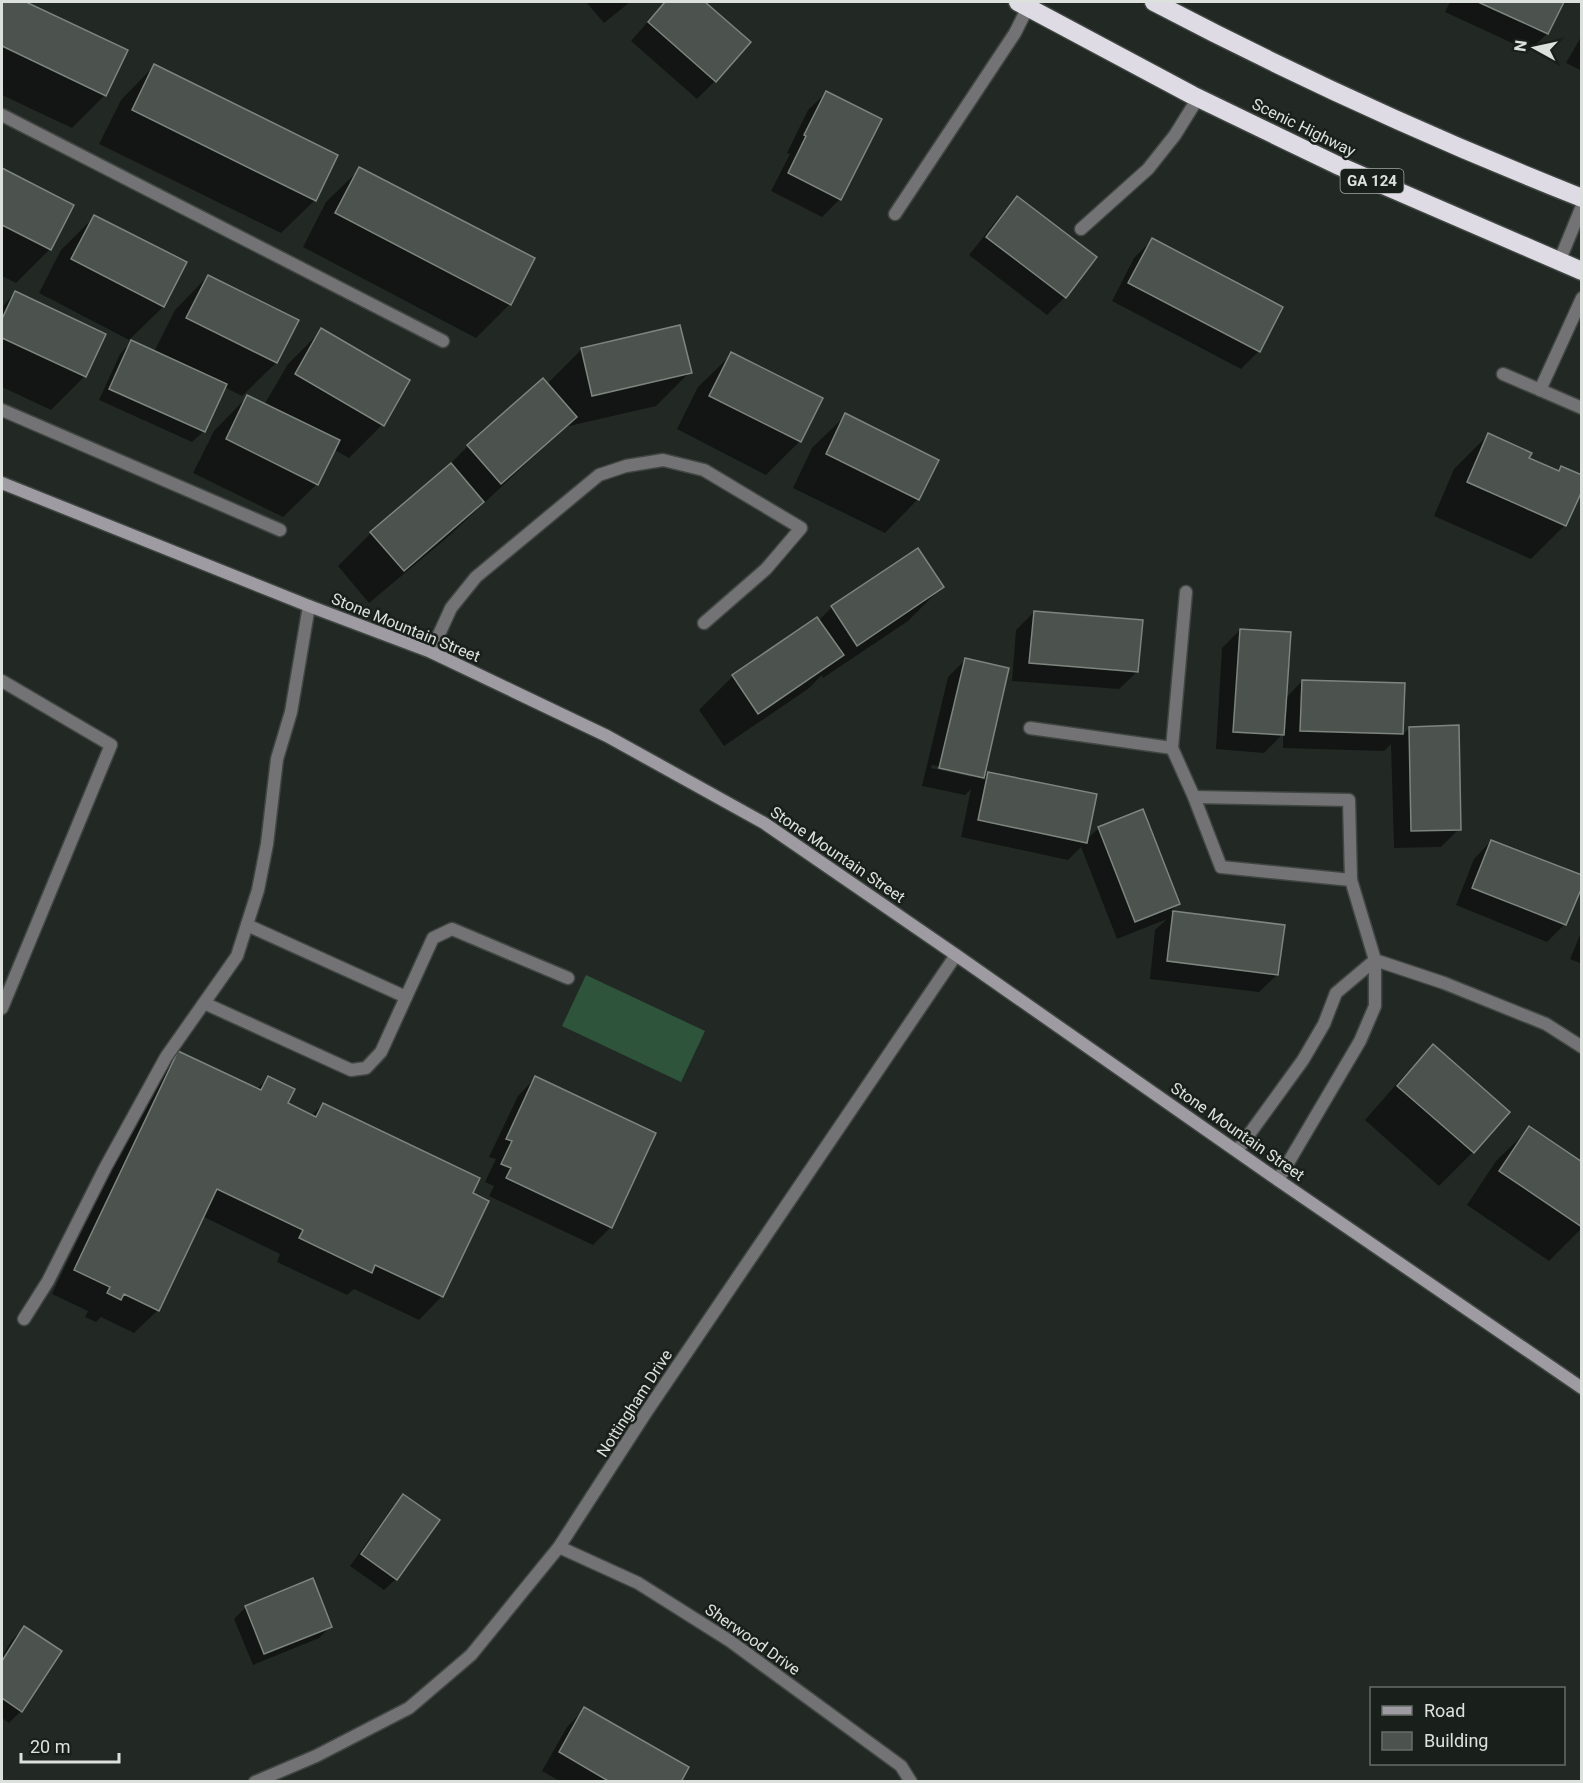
<svg xmlns="http://www.w3.org/2000/svg" width="1583" height="1783" viewBox="0 0 1583 1783" font-family="Roboto,sans-serif">
	<style>
		.garden { fill: #2e543c }
		.shadow { fill: #0007; fill-rule: evenodd }
		.building { fill: #4c534e; stroke: #7d857f; stroke-width: 1.5 }
		.lines { fill: none; stroke-linecap: round; stroke-linejoin: round }
		.lane-casing { stroke: #404642; stroke-width: 15 }
		.street-casing { stroke: #404642; stroke-width: 15 }
		.secondary-casing { stroke: #404642; stroke-width: 15 }
		.highway-casing { stroke: #404642; stroke-width: 21 }
		.lane { stroke: #737275; stroke-width: 12 }
		.street { stroke: #737275; stroke-width: 12 }
		.secondary { stroke: #9e9ca2; stroke-width: 12 }
		.highway { stroke: #dedbe4; stroke-width: 18 }
		.labels { text-anchor: middle; stroke-width: 5; stroke-linejoin: round; paint-order: stroke }
		.shield { fill: #191f1b; stroke: #a2a7a4; stroke-width: 1.5 }
		.shield-label { font-size: 15px; font-weight: bold; fill: #dde1de }
		.street-label { font-size: 16px; fill: #dde1de; stroke: #191f1b }
	</style>
	<rect width="100%" height="100%" fill="#222924"/>
	<!-- garden -->
	<path class="garden" d="M586,975L705,1031L681,1082L562,1026Z"/>
	<!-- shadow -->
	<g class="shadow">
		<path d="M2,2H22L126,50L105,95L72,128L2,95Z"/>
		<path d="M586,2H630L604,23Z"/>
		<path d="M665,2H702L749,42L715,81L697,99L631,41Z"/>
		<path d="M1450,2H1562L1547,34L1529,51L1445,12Z"/>
		<path d="M1582,35V71L1566,63Z"/>
		<path d="M154,66L315,200L281,233L99,144L121,100Z"/>
		<path d="M826,93L880,120L840,199L822,217L771,191L790,154L787,153L808,110Z"/>
		<path d="M2,169L72,205L50,249L16,283L2,276Z"/>
		<path d="M360,169L510,304L476,338L303,247L326,202Z"/>
		<path d="M1017,198L1095,257L1065,297L1047,315L969,255L1000,216Z"/>
		<path d="M94,217L185,263L163,307L129,340L39,293L61,250Z"/>
		<path d="M1152,240L1281,308L1259,351L1241,369L1112,301L1134,258Z"/>
		<path d="M208,276L297,321L276,363L242,396L224,387L204,431L192,442L99,400L120,354L131,342L154,352L175,310Z"/>
		<path d="M15,293L85,376L51,410L2,387V307Z"/>
		<path d="M322,330L382,425L349,458L333,449L317,484L283,517L193,473L214,431L247,397L264,405L288,364Z"/>
		<path d="M582,349L690,372L656,406L565,427L449,536L369,603L338,566L371,533L441,473L468,446L548,387V383Z"/>
		<path d="M732,354L800,441L766,475L677,429L698,387Z"/>
		<path d="M846,415L918,499L885,533L793,488L812,448Z"/>
		<path d="M1488,435L1527,459L1557,472L1561,468L1565,525L1531,559L1434,516L1454,469Z"/>
		<path d="M942,587L908,621L823,678L822,675L808,689L724,746L699,710L733,676L816,619L818,621L832,607Z"/>
		<path d="M1034,612L1137,672L1119,689L1012,681L1016,630Z"/>
		<path d="M1240,630L1285,699L1302,681L1403,685L1402,736L1409,728L1459,829L1441,847L1394,848L1391,744L1384,751L1283,748V734L1264,753L1216,749L1222,648Z"/>
		<path d="M965,660L1007,669L982,780L989,773L1086,840L1099,828L1179,903L1170,912L1283,926L1277,975L1259,992L1150,979L1155,930L1167,919L1117,939L1081,847L1068,860L961,837L971,789L965,795L922,786L948,677ZM932,765L972,774V777L931,768Z"/>
		<path d="M1491,841L1565,924L1547,942L1456,905L1474,859Z"/>
		<path d="M1582,930V964L1570,959Z"/>
		<path d="M1433,1046L1508,1112L1473,1152L1439,1186L1365,1120L1400,1080Z"/>
		<path d="M179,1053L256,1090L268,1078L286,1104L311,1116L323,1104L471,1194L442,1296L419,1320L354,1289L347,1295L277,1262L280,1254L202,1216L158,1310L134,1333L101,1317L96,1322L85,1317L88,1311L52,1294L155,1076Z"/>
		<path d="M535,1078L611,1227L593,1245L489,1196L494,1186L485,1182L496,1159L489,1157L518,1096Z"/>
		<path d="M1530,1128L1582,1163V1228L1549,1261L1467,1205L1496,1161Z"/>
		<path d="M403,1496L396,1579L384,1590L350,1566L392,1508Z"/>
		<path d="M246,1607L330,1627L319,1638L253,1665L234,1619Z"/>
		<path d="M24,1628L21,1711L9,1723L2,1718V1656L12,1640Z"/>
		<path d="M585,1709L679,1782H561L542,1771L567,1727Z"/>
	</g>
	<!-- building -->
	<g class="building">
		<path d="M2,2H26L128,50L106,96L2,46Z"/>
		<path d="M665,2H705L751,42L716,82L648,22Z"/>
		<path d="M1478,2H1564L1548,34Z"/>
		<path d="M154,64L338,155L316,201L132,110Z"/>
		<path d="M826,91L882,119L841,200L788,173L806,136L804,135Z"/>
		<path d="M359,167L535,258L511,305L335,213Z"/>
		<path d="M2,168L74,205L51,250L2,225Z"/>
		<path d="M1017,196L1097,257L1066,298L986,237Z"/>
		<path d="M94,215L187,262L164,307L71,259Z"/>
		<path d="M1152,238L1283,307L1260,352L1128,283Z"/>
		<path d="M208,275L299,320L277,363L186,318Z"/>
		<path d="M15,291L106,334L86,377L2,338V319Z"/>
		<path d="M680,325L692,373L592,396L581,348Z"/>
		<path d="M321,328L410,380L384,426L295,374Z"/>
		<path d="M131,340L227,384L205,432L109,389Z"/>
		<path d="M731,352L823,398L801,442L709,396Z"/>
		<path d="M543,378L577,417L501,484L467,445Z"/>
		<path d="M247,395L340,440L318,485L226,439Z"/>
		<path d="M845,413L939,460L919,500L826,454Z"/>
		<path d="M1488,433L1532,453L1529,458L1559,471L1561,466L1582,475V491L1566,526L1467,482Z"/>
		<path d="M451,463L484,502L404,571L370,532Z"/>
		<path d="M918,548L944,587L857,646L831,606Z"/>
		<path d="M1034,611L1143,620L1138,672L1029,663Z"/>
		<path d="M817,617L844,655L758,714L732,675Z"/>
		<path d="M1240,629L1291,632L1284,735L1233,732Z"/>
		<path d="M965,658L1009,668L984,778L939,768Z"/>
		<path d="M1302,680L1405,683L1403,734L1300,731Z"/>
		<path d="M1459,725L1461,830L1411,831L1409,727Z"/>
		<path d="M988,772L1097,794L1087,843L978,820Z"/>
		<path d="M1143,809L1180,904L1135,922L1098,827Z"/>
		<path d="M1491,840L1582,875V887L1566,925L1472,888Z"/>
		<path d="M1173,911L1285,925L1278,975L1167,961Z"/>
		<path d="M1433,1044L1510,1112L1474,1153L1397,1086Z"/>
		<path d="M178,1051L261,1090L268,1076L295,1089L288,1103L316,1117L323,1103L480,1178L473,1193L489,1201L443,1297L375,1265L372,1273L299,1238L303,1230L217,1189L159,1311L124,1294L121,1300L107,1293L110,1287L74,1270Z"/>
		<path d="M535,1076L656,1133L612,1228L506,1178L511,1168L501,1164L512,1141L506,1139Z"/>
		<path d="M1529,1126L1582,1162V1227L1499,1171Z"/>
		<path d="M403,1494L440,1520L397,1580L361,1554Z"/>
		<path d="M313,1578L332,1627L264,1654L245,1606Z"/>
		<path d="M24,1626L62,1651L22,1712L2,1698V1661Z"/>
		<path d="M584,1707L689,1767L681,1782H610L559,1752Z"/>
	</g>
	<g class="lines">
		<!-- lane casing -->
		<g class="lane-casing">
			<g id="lane">
				<path d="M2,115L443,341"/>
				<path d="M895,214L1015,33L1028,7"/>
				<path d="M1081,229L1148,169L1175,135L1198,98"/>
				<path d="M1503,374L1582,408"/>
				<path d="M1540,390L1582,298"/>
				<path d="M2,410L280,530"/>
				<path d="M1186,592L1172,748L1194,797L1221,867L1351,880L1375,960V1006L1360,1041L1278,1180"/>
				<path d="M431,652L451,608L476,577L599,475L626,466L663,460L704,470L801,528L766,569L704,623"/>
				<path d="M2,681L111,745L2,1008"/>
				<path d="M1030,728L1172,748"/>
				<path d="M1194,797L1349,800L1351,880"/>
				<path d="M247,925L406,997"/>
				<path d="M1375,960L1444,983L1546,1024L1582,1047"/>
				<path d="M204,1003L351,1070L366,1068L381,1052L433,938L452,929L568,978"/>
				<path d="M1237,1151L1303,1060L1324,1024L1336,993L1375,960"/>
				<path d="M24,1319L48,1281L105,1168L166,1057L237,956L258,890L267,844L277,759L291,712L309,606"/>
			</g>
		</g>
		<!-- street casing -->
		<g class="street-casing">
			<g id="street">
				<path d="M1559,262L1582,206"/>
				<path d="M559,1547L638,1583L730,1641L901,1766L911,1782"/>
				<path d="M255,1782L316,1756L409,1708L471,1655L559,1547L647,1411L956,955"/>
			</g>
		</g>
		<!-- secondary casing -->
		<g class="secondary-casing">
			<path id="secondary" d="M2,483L309,606L431,652L607,736L764,823L956,955L1278,1180L1582,1388"/>
		</g>
		<!-- highway casing -->
		<g class="highway-casing">
			<g id="highway">
				<path d="M1018,2L1192,95L1337,165L1582,271"/>
				<path d="M1154,2C1293,75 1436,140 1582,198"/>
			</g>
		</g>
		<!-- lane -->
		<use href="#lane" class="lane"/>
		<!-- street -->
		<use href="#street" class="street"/>
		<!-- secondary -->
		<use href="#secondary" class="secondary"/>
		<!-- highway -->
		<use href="#highway" class="highway"/>
	</g>
	<g class="labels">
		<!-- shield labels -->
		<rect class="shield" x="1340.5" y="169" width="63" height="24" rx="4.5"/>
		<g class="shield-label">
			<text x="1372" y="186">GA 124</text>
		</g>
		<!-- street labels -->
		<g class="street-label">
			<text transform="translate(1304 127) rotate(26)" y="6">Scenic Highway</text>
			<text transform="translate(406 627) rotate(22)" y="6">Stone Mountain Street</text>
			<text transform="translate(838 854) rotate(34)" y="6">Stone Mountain Street</text>
			<text transform="translate(1238 1131) rotate(35)" y="6">Stone Mountain Street</text>
			<text transform="translate(634 1403) rotate(-57)" y="6">Nottingham Drive</text>
			<text transform="translate(753 1639) rotate(35)" y="6">Sherwood Drive</text>
		</g>
	</g>
	<!-- border -->
	<rect width="1583" height="1783" fill="none" stroke="#dde1de" stroke-width="6"/>
	<!-- legend -->
	<rect x="1370" y="1687" width="195" height="78" fill="#191f1b" stroke="#676d69" stroke-width="1.5"/>
	<rect x="1382" y="1706" width="30" height="9" fill="#9e9ca2" stroke="#676d69" stroke-width="1.5"/>
	<text x="1424" y="1717" font-size="18" fill="#dde1de">Road</text>
	<rect x="1382" y="1732" width="30" height="18" fill="#4c534e" stroke="#676d69" stroke-width="1.5"/>
	<text x="1424" y="1747" font-size="18" fill="#dde1de">Building</text>
	<!-- north arrow -->
	<g transform="translate(1535 48) rotate(278)" stroke="#191f1b" stroke-width="4.5" paint-order="stroke">
	<path d="M0-4.5L10 22L0 15L-10 22Z" fill="#dde1de"/>
	<text y="-9" font-size="16" font-weight="bold" text-anchor="middle" fill="#dde1de">N</text>
	</g>
	<!-- scale -->
	<path d="M21 1753v9h98v-9" fill="none" stroke="#dde1de" stroke-width="3"/>
	<text x="30" y="1753" font-size="18" fill="#dde1de" stroke="#191f1b" stroke-width="4.5" paint-order="stroke">20 m</text>
</svg>
